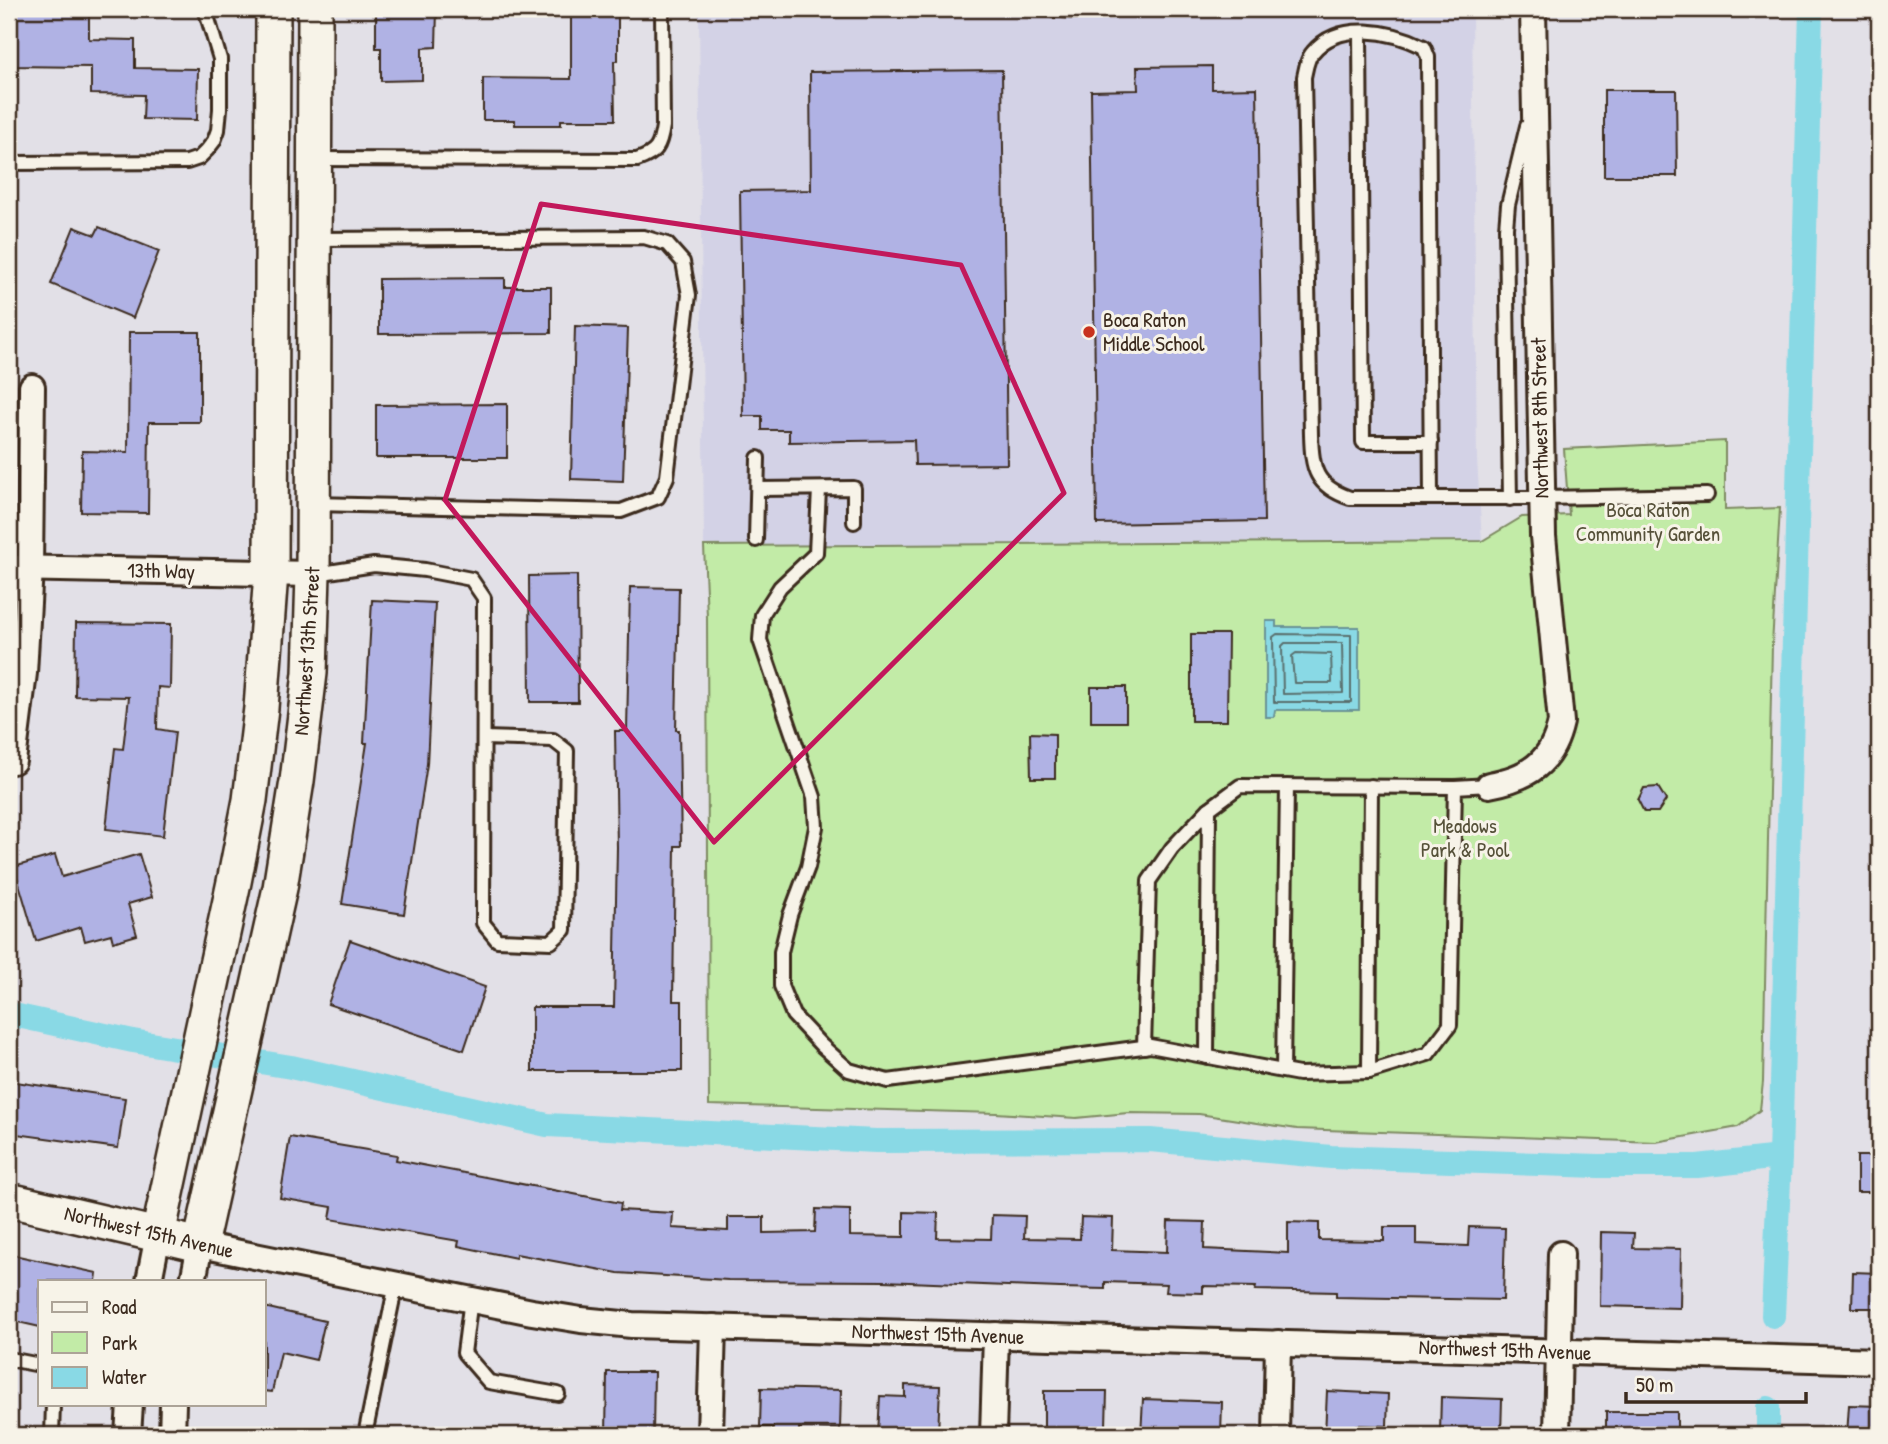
<svg xmlns="http://www.w3.org/2000/svg" width="1888" height="1444" viewBox="0 0 1888 1444" font-family="'Patrick Hand',sans-serif">
	<style>
		.built { fill: #d3d2e6 }
		.green { fill: #c2eba7; stroke: #7e8a62; stroke-width: 2 }
		.water { fill: #89d9e5; stroke: #6a9395; stroke-width: 2 }
		.lines { fill: none; stroke-linecap: round; stroke-linejoin: round }
		.shore { stroke: #5a706e; stroke-width: 2 }
		.canal { stroke: #89d9e5; stroke-width: 24 }
		.building { fill: #b0b2e4; stroke: #3b2a1e; stroke-width: 2 }
		.lane-casing { stroke: #3b2a1e; stroke-width: 18 }
		.street-casing { stroke: #3b2a1e; stroke-width: 30 }
		.secondary-casing { stroke: #3b2a1e; stroke-width: 38 }
		.lane { stroke: #f7f3e8; stroke-width: 12 }
		.street { stroke: #f7f3e8; stroke-width: 24 }
		.secondary { stroke: #f7f3e8; stroke-width: 33 }
		.marked { fill: none; stroke: #c2185b; stroke-width: 5; stroke-linejoin: round }
		.poi-dot { fill: #c8321e; stroke: #f7f3e8; stroke-width: 2.5 }
		.labels { text-anchor: middle; stroke-width: 6; stroke-linejoin: round; paint-order: stroke }
		.poi-label { font-size: 21px; fill: #3b2a1e; stroke: #f7f3e8; text-anchor: start }
		.street-label { font-size: 21px; fill: #3b2a1e; stroke: #f7f3e8 }
		.park-label { font-size: 21px; fill: #565139; stroke: #f7f3e8 }
	</style>
	<rect width="100%" height="100%" fill="#e2e0e7"/>
	<filter id="ink" filterUnits="userSpaceOnUse"><feTurbulence type="fractalNoise" baseFrequency=".0143" numOctaves="2"/><feDisplacementMap in="SourceGraphic" scale="14" xChannelSelector="R" yChannelSelector="G"/><feConvolveMatrix kernelMatrix="1 2 1 2 8 2 1 2 1" color-interpolation-filters="sRGB"/></filter>
	<g filter="url(#ink)">
		<!-- built -->
		<path class="built" d="M699,9H1472L1477,459L1482,541L1031,547L704,546Z"/>
		<!-- green -->
		<g class="green">
			<path d="M826,9H958V15L827,17Z"/>
			<path d="M1725,441V510L1780,508L1772,645L1763,1082L1760,1110L1738,1127L1656,1142L1297,1129L1199,1114L1128,1113L1076,1118L996,1113L709,1105L707,617L704,546L1482,541L1522,517L1569,515L1564,449Z"/>
		</g>
		<!-- water -->
		<path class="water" d="M1266,621H1276V627H1359V710H1275L1274,717H1266Z"/>
		<g class="lines">
			<!-- shore -->
			<g class="shore">
				<path d="M1277,634L1351,635V702H1274L1273,637Z"/>
				<path d="M1285,643H1342L1343,693L1283,694L1282,646Z"/>
				<path d="M1296,653L1331,654L1332,683H1294L1292,656Z"/>
			</g>
			<!-- canal -->
			<g class="canal">
				<path d="M9,1014L133,1041L291,1067L547,1125L876,1141L1150,1140L1331,1157L1599,1166H1697L1780,1157"/>
				<path d="M1773,1316L1780,1157L1811,9"/>
				<path d="M1768,1435V1408"/>
			</g>
		</g>
		<!-- building -->
		<g class="building">
			<path d="M376,9H437L436,47L422,48V80L381,81V48H376Z"/>
			<path d="M571,9H618V61H614L615,120H561V125H515V120H483V78L571,79Z"/>
			<path d="M9,10L89,12V39L135,40V68L198,69L197,120L143,119L144,95L91,94V67L9,66Z"/>
			<path d="M1212,66V89L1257,88L1264,521L1097,524L1091,91L1138,90L1137,67Z"/>
			<path d="M1002,70L1007,464L915,465L914,440L789,442V430H762V416H743L740,191L811,190L810,72Z"/>
			<path d="M1604,90H1676L1677,176H1604Z"/>
			<path d="M74,227L95,235L99,227L159,251L133,318L51,284Z"/>
			<path d="M505,278V287H551V333L379,334V279Z"/>
			<path d="M575,326L628,328L623,481L571,479Z"/>
			<path d="M129,332H200V422H149L148,513L81,512L82,451L128,452Z"/>
			<path d="M507,404V458H376V405Z"/>
			<path d="M577,575L578,702H530L529,576Z"/>
			<path d="M630,587L679,588L676,730H679L681,846H675L673,1001H682V1071H532V1007H614L617,847L615,731H627Z"/>
			<path d="M372,600L435,603L427,764L404,914L342,904L367,743H364Z"/>
			<path d="M76,623L171,624L170,688L158,687L157,729L175,732L163,836L106,829L115,748L123,749L129,697L75,696Z"/>
			<path d="M1191,634H1228L1227,721H1191Z"/>
			<rect x="1091" y="687" width="35" height="35"/>
			<path d="M1030,733L1055,734V778H1031Z"/>
			<path d="M1658,787L1666,800L1658,812H1644L1638,800L1644,788Z"/>
			<path d="M139,854L152,897L128,904L137,935L113,942L111,934L85,941L81,927L36,941L14,867L55,855L62,877Z"/>
			<path d="M350,940L485,987L464,1050L328,1004Z"/>
			<path d="M9,1081L125,1098L118,1148L9,1133Z"/>
			<path d="M290,1137L397,1155L396,1160L621,1203L620,1210L673,1213L672,1228L728,1231V1217H764V1233L815,1232L816,1209L850,1210V1236L904,1237V1212L938,1213L937,1238L991,1239L992,1215L1025,1216L1024,1238L1080,1239L1081,1217L1113,1218L1112,1250L1167,1252L1168,1221L1205,1222L1204,1249L1288,1253V1222L1319,1223V1240L1384,1241V1227H1416V1244L1468,1246L1469,1227L1505,1228L1503,1300L1336,1297V1292L1255,1290L1256,1287L1203,1286V1293L1166,1292L1167,1284L1105,1282V1289L1060,1288L884,1281L728,1280L618,1273L516,1254V1258L458,1246L459,1241L330,1219L332,1207L280,1198Z"/>
			<rect x="1857" y="1156" width="22" height="36"/>
			<path d="M1601,1232L1634,1233L1633,1248L1681,1249L1680,1308L1600,1306Z"/>
			<path d="M9,1254L97,1273L96,1281H40V1327L9,1320Z"/>
			<path d="M1853,1272L1879,1273V1308H1852Z"/>
			<path d="M264,1307L325,1321L316,1360L281,1352L272,1392L264,1391Z"/>
			<path d="M607,1372H654L653,1435H606Z"/>
			<path d="M905,1385L940,1386L938,1435H878L880,1396L905,1397Z"/>
			<path d="M761,1388L841,1390L840,1429L799,1428V1435H773V1427H760Z"/>
			<path d="M1044,1391H1107L1106,1426L1092,1427V1435H1044Z"/>
			<path d="M1327,1391L1388,1394L1387,1426L1357,1425L1356,1435H1325Z"/>
			<path d="M1441,1397L1502,1399L1501,1435L1440,1432Z"/>
			<path d="M1143,1399L1222,1402L1221,1435H1141Z"/>
			<path d="M1849,1405L1879,1406V1435H1847Z"/>
			<rect x="1606" y="1412" width="71" height="23"/>
		</g>
		<g class="lines">
			<!-- lane casing -->
			<g class="lane-casing">
				<g id="lane">
					<path d="M1048,9L1076,11L1083,9"/>
					<path d="M1360,32L1363,442H1431"/>
					<path d="M314,159L637,160C657,153 660,147 663,126L662,9"/>
					<path d="M9,163L187,162L199,158L207,150L214,141L218,130L220,109V59L205,9"/>
					<path d="M758,489L854,488V522"/>
					<path d="M819,489L816,553L780,587L762,615L760,640L814,797L816,827L808,867L790,915L781,952V986L793,1015L821,1045L849,1070L888,1081L1150,1046L1299,1074L1369,1072L1428,1054L1450,1025L1455,787L1489,785"/>
					<path d="M1431,498L1428,57L1424,47C1392,31 1339,20 1313,52C1307,58 1306,69 1304,77L1311,435C1312,469 1315,486 1350,498H1542L1707,495"/>
					<path d="M1510,499L1506,228L1508,205L1527,126"/>
					<path d="M314,504L621,511L658,497L667,477L689,295L683,262L667,244L644,237L316,239"/>
					<path d="M756,540L758,458"/>
					<path d="M316,574L374,565L425,570L471,579L484,598L483,923L497,940L551,942L564,930L567,751L553,740L484,738"/>
					<path d="M1144,1047L1149,881L1172,848L1209,809L1240,786L1455,787"/>
					<path d="M1207,1057L1209,809"/>
					<path d="M1283,1071L1287,786"/>
					<path d="M1369,1072L1371,786"/>
					<path d="M471,1299L464,1353L489,1382L558,1394"/>
					<path d="M9,1359L40,1365"/>
					<path d="M52,1435L53,1404"/>
					<path d="M365,1435L396,1284"/>
				</g>
			</g>
			<!-- street casing -->
			<g class="street-casing">
				<g id="street">
					<path d="M9,568L313,574"/>
					<path d="M13,761L24,673L30,568L32,387"/>
					<path d="M1489,785C1528,778 1552,763 1561,722L1543,536L1533,9"/>
					<path d="M149,1281L158,1235"/>
					<path d="M193,1281L200,1245L532,1312L581,1320L632,1325L1879,1361"/>
					<path d="M128,1435L130,1404"/>
					<path d="M172,1435L173,1404"/>
					<path d="M710,1435L713,1327"/>
					<path d="M993,1435L996,1335"/>
					<path d="M1276,1435L1278,1343"/>
					<path d="M1557,1435L1561,1254"/>
				</g>
			</g>
			<!-- secondary casing -->
			<g class="secondary-casing">
				<g id="secondary">
					<path d="M9,1200L200,1245L280,888L297,781L310,673L313,574L315,9"/>
					<path d="M158,1235L234,882L250,800L261,708L271,573L273,9"/>
				</g>
			</g>
			<!-- lane -->
			<use href="#lane" class="lane"/>
			<!-- street -->
			<use href="#street" class="street"/>
			<!-- secondary -->
			<use href="#secondary" class="secondary"/>
		</g>
	</g>
	<!-- marked area -->
	<path class="marked" d="M541,204L961,265L1064,493L714,842L445,500Z"/>
	<!-- markers -->
	<circle class="poi-dot" cx="1089" cy="332" r="7"/>
	<g class="labels">
		<!-- poi labels -->
		<g class="poi-label">
			<text x="1103" y="327">Boca Raton<tspan x="1103" dy="24">Middle School</tspan></text>
		</g>
		<!-- street labels -->
		<g class="street-label">
			<text transform="translate(1540 418) rotate(-91)" y="7">Northwest 8th Street</text>
			<text transform="translate(161 571) rotate(1)" y="7">13th Way</text>
			<text transform="translate(307 651) rotate(-86)" y="7">Northwest 13th Street</text>
			<text transform="translate(149 1232) rotate(13)" y="7">Northwest 15th Avenue</text>
			<text transform="translate(938 1334) rotate(2)" y="7">Northwest 15th Avenue</text>
			<text transform="translate(1505 1350) rotate(2)" y="7">Northwest 15th Avenue</text>
		</g>
		<!-- park labels -->
		<g class="park-label">
			<text x="1648" y="517">Boca Raton<tspan x="1648" dy="24">Community Garden</tspan></text>
			<text x="1465" y="833">Meadows<tspan x="1465" dy="24">Park &amp; Pool</tspan></text>
		</g>
	</g>
	<!-- margin -->
	<rect width="1888" height="1444" fill="none" stroke="#f7f3e8" stroke-width="35"/>
	<rect x="18" y="18" width="1853" height="1409" fill="none" stroke="#3b2a1e" stroke-width="2.5" filter="url(#ink)"/>
	<!-- legend -->
	<rect x="38" y="1280" width="228" height="126" fill="#f7f3e8" stroke="#aca397" stroke-width="2"/>
	<rect x="52" y="1302" width="35" height="10" fill="#f7f3e8" stroke="#aca397" stroke-width="2"/>
	<text x="102" y="1314" font-size="21" fill="#3b2a1e">Road</text>
	<rect x="52" y="1332" width="35" height="21" fill="#c2eba7" stroke="#aca397" stroke-width="2"/>
	<text x="102" y="1350" font-size="21" fill="#3b2a1e">Park</text>
	<rect x="52" y="1367" width="35" height="21" fill="#89d9e5" stroke="#aca397" stroke-width="2"/>
	<text x="102" y="1384" font-size="21" fill="#3b2a1e">Water</text>
	<!-- scale -->
	<path d="M1626 1392v10h180v-10" fill="none" stroke="#3b2a1e" stroke-width="3.5"/>
	<text x="1636" y="1392" font-size="21" fill="#3b2a1e" stroke="#f7f3e8" stroke-width="5" paint-order="stroke">50 m</text>
</svg>
